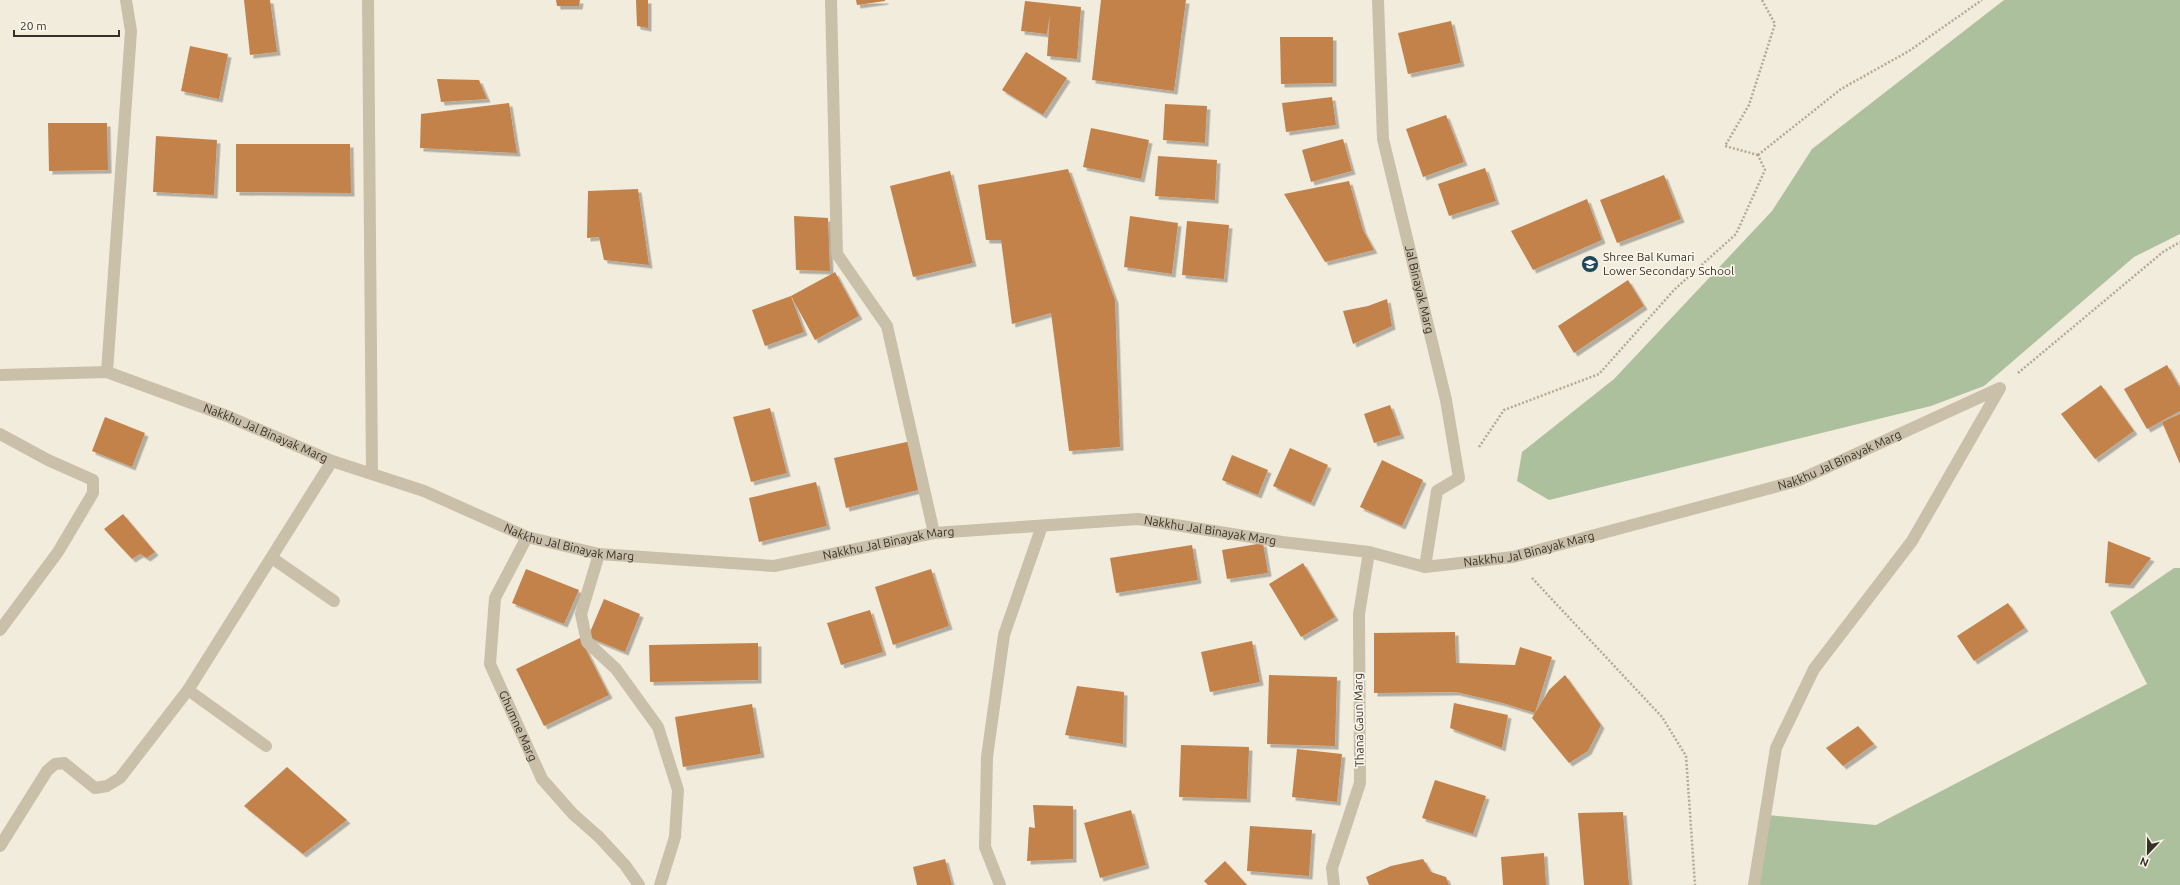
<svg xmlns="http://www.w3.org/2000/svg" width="2180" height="885" viewBox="0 0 2180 885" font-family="Ubuntu,sans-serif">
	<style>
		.green { fill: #adc09d }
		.building { fill: #c3824a; filter: url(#shadow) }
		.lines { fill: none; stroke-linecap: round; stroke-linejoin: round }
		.path { stroke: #b5a993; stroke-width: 2.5; stroke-dasharray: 2 2; stroke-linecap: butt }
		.minor { stroke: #cabfa9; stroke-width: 12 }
		.labels { text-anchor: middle; stroke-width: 3.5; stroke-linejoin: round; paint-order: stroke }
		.poi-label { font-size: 12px; fill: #373029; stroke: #f9f5e9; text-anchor: start }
		.street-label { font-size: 12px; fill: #373029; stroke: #f9f5e9 }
	</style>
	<defs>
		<filter id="shadow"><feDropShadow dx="3.5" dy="3.5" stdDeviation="0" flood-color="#0004"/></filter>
	</defs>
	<rect width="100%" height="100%" fill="#f2ecdd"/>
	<!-- green -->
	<g class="green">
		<path d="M2004,0H2180V234L2134,257L1984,386L1931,406L1549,500L1517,481L1522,452L1614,379L1772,211L1812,149Z"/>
		<path d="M2174,568H2180V885H1757L1767,815L1876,825L2147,684L2110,612Z"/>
	</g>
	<!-- building -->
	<g class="building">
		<path d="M244,0H270L277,52L250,55Z"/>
		<path d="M556,0H580L579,6H557Z"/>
		<path d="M636,0H648V28L637,26Z"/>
		<path d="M856,0H885V1L857,5Z"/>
		<path d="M1101,0H1186L1174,91L1092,80Z"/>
		<path d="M1025,1L1081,7L1077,59L1047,56L1050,14L1047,34L1021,31Z"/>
		<path d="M1451,21L1461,63L1408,74L1398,33Z"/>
		<path d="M1280,37H1333V83L1281,84Z"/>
		<path d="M190,46L228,54L219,99L181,91Z"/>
		<path d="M1026,52L1067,78L1043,115L1002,90Z"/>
		<path d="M437,79L479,80L487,99L441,102Z"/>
		<path d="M1332,97L1336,125L1286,132L1282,103Z"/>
		<path d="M509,103L517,153L420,148L421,114Z"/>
		<path d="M1165,104L1207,106L1205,143L1163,140Z"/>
		<path d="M1446,115L1464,162L1423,177L1406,129Z"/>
		<path d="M48,123H107L108,170L49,171Z"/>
		<path d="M1091,128L1149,140L1141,179L1083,167Z"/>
		<path d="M156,136L217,140L214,195L153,192Z"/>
		<path d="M1343,139L1352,171L1311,182L1302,150Z"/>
		<path d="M236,144H350L351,193L236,192Z"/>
		<path d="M1158,156L1217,160L1215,200L1155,196Z"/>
		<path d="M1485,168L1496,201L1449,216L1438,184Z"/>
		<path d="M1068,169L1115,300L1120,447L1069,451L1051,313L1012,324L1001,240H986L978,185Z"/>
		<path d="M950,171L973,263L913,277L890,186Z"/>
		<path d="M1664,175L1681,219L1617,243L1600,200Z"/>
		<path d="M1349,181L1363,230L1374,250L1325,262L1284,194Z"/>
		<path d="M638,189L649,265L604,260L599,237L587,238L588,191Z"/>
		<path d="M1587,199L1602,240L1533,270L1511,231Z"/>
		<path d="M794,216L828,218L830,271L796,270Z"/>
		<path d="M1130,216L1178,223L1172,274L1124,267Z"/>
		<path d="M1187,221L1229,225L1224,279L1182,275Z"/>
		<path d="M835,272L859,316L815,340L791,296L804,332L765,346L752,310L791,296Z"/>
		<path d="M1628,280L1644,306L1574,353L1558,326Z"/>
		<path d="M1387,299L1392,326L1353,344L1343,311L1368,306Z"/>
		<path d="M2167,365L2180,388V411L2147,429L2124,389Z"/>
		<path d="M2101,385L2134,431L2095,459L2061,414Z"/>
		<path d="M1390,405L1401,435L1374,443L1364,414Z"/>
		<path d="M770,408L787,473L751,482L733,417Z"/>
		<path d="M2180,414V464L2162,422Z"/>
		<path d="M105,417L145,433L132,467L92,451Z"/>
		<path d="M911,441L922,489L846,508L834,458Z"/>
		<path d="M1290,448L1328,465L1311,503L1273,486Z"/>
		<path d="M1232,455L1268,470L1258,495L1222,480Z"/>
		<path d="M1382,460L1423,480L1402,526L1360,507Z"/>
		<path d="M816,482L827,526L759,542L749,498Z"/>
		<path d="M123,514L155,552L147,558L140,554L132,559L104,529Z"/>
		<path d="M2108,541L2151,558L2130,585L2105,583Z"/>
		<path d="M1263,543L1268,573L1227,579L1222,550Z"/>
		<path d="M1192,545L1198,580L1116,593L1110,558Z"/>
		<path d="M1303,563L1335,617L1301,637L1269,584Z"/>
		<path d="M526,569L579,590L564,624L512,603Z"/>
		<path d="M931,569L949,626L893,645L875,587Z"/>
		<path d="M604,599L640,614L625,652L588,637Z"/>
		<path d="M2008,603L2025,628L1974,661L1957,636Z"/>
		<path d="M870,610L883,652L841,665L827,623Z"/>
		<path d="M1455,632L1456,663L1515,665L1520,647L1552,657L1535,713L1503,703L1456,692L1374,693V633Z"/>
		<path d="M580,638L609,695L544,726L516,669Z"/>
		<path d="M1252,641L1260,682L1210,692L1201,652Z"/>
		<path d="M758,643V680L650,682L649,645Z"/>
		<path d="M1269,675L1337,677L1335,746L1267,744Z"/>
		<path d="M1565,675L1601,725L1588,751L1569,763L1532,718L1549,690Z"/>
		<path d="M1077,686L1124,692L1123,744L1065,735Z"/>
		<path d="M1454,703L1508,715L1502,748L1450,728Z"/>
		<path d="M752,704L761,754L683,767L675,717Z"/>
		<path d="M1858,726L1874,744L1843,766L1826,748Z"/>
		<path d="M1181,745L1249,747L1247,799L1179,797Z"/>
		<path d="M1297,749L1342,754L1337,802L1292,797Z"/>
		<path d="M287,767L347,820L303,854L244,806Z"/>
		<path d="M1435,780L1486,796L1473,834L1422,818Z"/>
		<path d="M1033,805L1073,806V859L1027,861L1029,827L1035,828Z"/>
		<path d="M1131,810L1146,865L1100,878L1084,823Z"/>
		<path d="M1623,812L1629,885H1584L1578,813Z"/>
		<path d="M1250,826L1312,830L1309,876L1247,871Z"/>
		<path d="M1544,853L1546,885H1503L1501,857Z"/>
		<path d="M945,859L952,885H917L913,867Z"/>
		<path d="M1423,859L1431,872L1446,877L1449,885H1369L1366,877L1391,866Z"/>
		<path d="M1225,861L1247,885H1208L1204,881Z"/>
	</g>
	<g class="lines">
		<!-- path -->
		<g class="path">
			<path d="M1758,155L1841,89L1909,51L1982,0"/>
			<path d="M1758,155L1725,146L1749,105L1775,24L1762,0"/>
			<path d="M2018,373L2163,252L2180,242"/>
			<path d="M1479,447L1504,410L1599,374L1675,289L1736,234L1765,170L1758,155"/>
			<path d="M1532,578L1662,717L1686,756L1695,885"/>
		</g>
		<!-- minor -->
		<g class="minor">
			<path d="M368,0L372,473"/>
			<path d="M831,0L837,254L887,326L934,533"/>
			<path id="s1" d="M1378,0L1383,139L1446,400L1459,478L1437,491L1425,567"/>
			<path d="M107,372L131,31L126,0"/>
			<path id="s2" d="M0,375L107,372L227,416L332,461L424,491L527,537L599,554L774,566L934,533L1138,519L1282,542L1369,552L1425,567L1513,557L1797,481L2000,388L1912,541L1814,669L1776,748L1754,885"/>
			<path d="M0,434L48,460L93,480V493L58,552L0,630"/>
			<path id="s3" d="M527,537L495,598L490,664L542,779L573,814L599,837L625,865L639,885"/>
			<path d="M599,554L581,614L587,642L616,669L658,727L678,790L675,837L660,885"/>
			<path d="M272,558L334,601"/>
			<path d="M188,690L266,746"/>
			<path d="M0,846L47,771L55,764L64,763L95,788L107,786L120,778L188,690L332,461"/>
			<path d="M1000,885L985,847L987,757L1004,635L1042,526"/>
			<path d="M1334,885L1332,868L1360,783L1359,614L1369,552"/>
		</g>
	</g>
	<!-- icons -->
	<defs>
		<g id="school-disc" transform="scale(0.9)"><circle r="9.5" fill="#1f4757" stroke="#f9f5e9"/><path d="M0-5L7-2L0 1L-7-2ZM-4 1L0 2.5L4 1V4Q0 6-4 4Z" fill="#fff"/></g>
	</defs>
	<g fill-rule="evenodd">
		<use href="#school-disc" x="1590" y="264"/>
	</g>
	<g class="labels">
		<!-- poi labels -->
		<g class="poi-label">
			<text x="1603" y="261">Shree Bal Kumari<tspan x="1603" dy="14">Lower Secondary School</tspan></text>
		</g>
		<!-- street labels -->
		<g class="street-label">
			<text dy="4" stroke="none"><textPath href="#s1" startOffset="294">Jal Binayak Marg</textPath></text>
			<text dy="4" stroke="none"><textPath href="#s2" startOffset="277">Nakkhu Jal Binayak Marg</textPath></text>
			<text dy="4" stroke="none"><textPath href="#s2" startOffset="1897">Nakkhu Jal Binayak Marg</textPath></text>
			<text dy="4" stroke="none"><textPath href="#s2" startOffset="1249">Nakkhu Jal Binayak Marg</textPath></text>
			<text dy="4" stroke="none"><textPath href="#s2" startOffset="601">Nakkhu Jal Binayak Marg</textPath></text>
			<text dy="4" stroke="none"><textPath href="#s2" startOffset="925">Nakkhu Jal Binayak Marg</textPath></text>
			<text dy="4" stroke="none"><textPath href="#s2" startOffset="1573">Nakkhu Jal Binayak Marg</textPath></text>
			<text transform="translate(1359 720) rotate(-91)" y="4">Thana Gaun Marg</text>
			<text dy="4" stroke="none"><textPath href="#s3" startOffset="203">Ghumne Marg</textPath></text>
		</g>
	</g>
	<!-- north arrow -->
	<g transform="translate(2148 853) rotate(202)" stroke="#f9f5e9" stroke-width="3" paint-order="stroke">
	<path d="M0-3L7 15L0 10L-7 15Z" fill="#373029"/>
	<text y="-6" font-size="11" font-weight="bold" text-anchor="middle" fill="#373029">N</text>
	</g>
	<!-- scale -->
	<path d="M14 30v6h105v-6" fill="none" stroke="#373029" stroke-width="2"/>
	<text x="20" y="30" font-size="12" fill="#373029" stroke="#f9f5e9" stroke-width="3" paint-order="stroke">20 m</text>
</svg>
